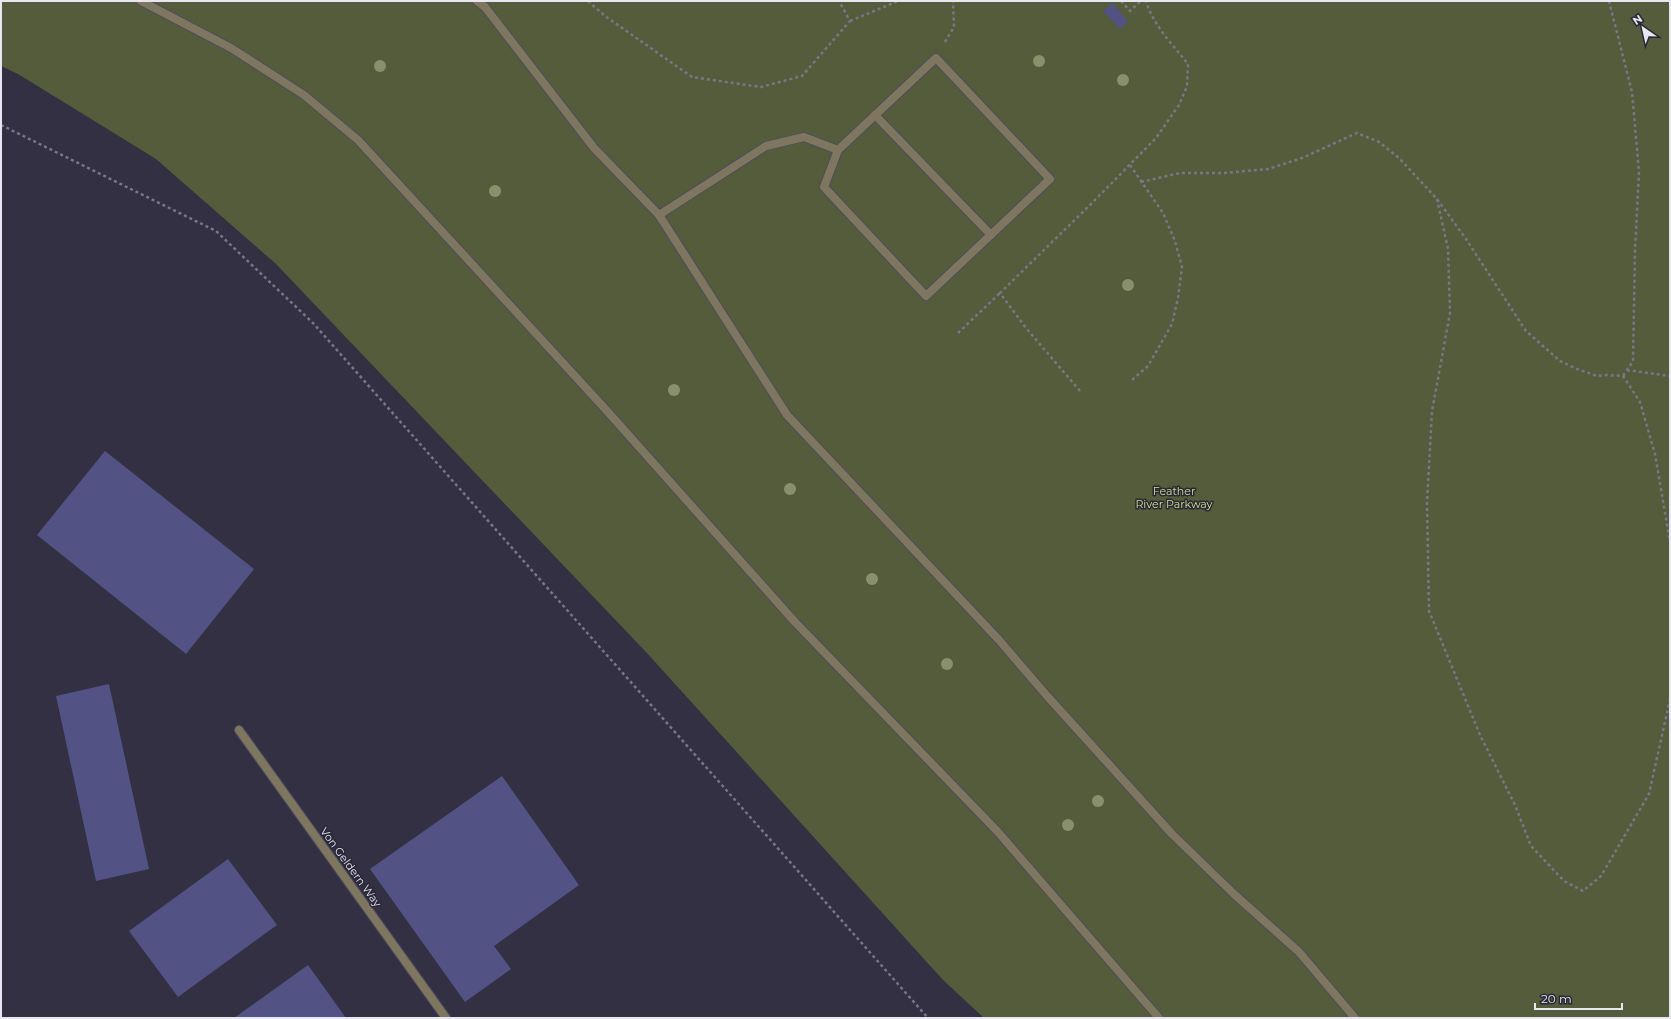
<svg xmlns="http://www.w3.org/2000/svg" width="1671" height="1019" viewBox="0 0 1671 1019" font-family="Montserrat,sans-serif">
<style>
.green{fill:#545c3b}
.building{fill:#535285}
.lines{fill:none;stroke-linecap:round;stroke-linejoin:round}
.lane-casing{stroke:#4f4d5e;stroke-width:10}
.street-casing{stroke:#4f4d5e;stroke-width:10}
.path{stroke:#787786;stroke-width:2.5;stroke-dasharray:3 3;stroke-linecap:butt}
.lane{stroke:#7f765f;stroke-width:8}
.street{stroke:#7f765f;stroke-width:8}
.tree{fill:#88916b}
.labels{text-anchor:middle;stroke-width:3;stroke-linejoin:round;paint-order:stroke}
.park-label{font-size:11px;fill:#cfe18c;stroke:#282637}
.street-label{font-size:11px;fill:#e7e6f1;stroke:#282637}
</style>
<rect width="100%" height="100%" fill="#323042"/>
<polygon class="green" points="1,1 1670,1 1670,1018 984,1018 943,980 646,652 276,264 156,159 18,74 1,66"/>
<g class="building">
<polygon points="1112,3 1128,21 1120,29 1103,11"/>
<polygon points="105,451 254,569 186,654 37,535"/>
<polygon points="109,684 149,869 96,881 56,696"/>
<polygon points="502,776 579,885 494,946 511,969 465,1002 370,869"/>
<polygon points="228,859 277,925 178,997 129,931"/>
<polygon points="308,965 346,1018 234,1018"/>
</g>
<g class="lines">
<g class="lane-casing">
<g id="lane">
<polyline points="477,1 485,7 594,148 659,215 787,415 999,640 1048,697 1172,834 1235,895 1299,952 1355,1018"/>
<polygon points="936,58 1050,179 926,296 824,187 838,150"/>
<polyline points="875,115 991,235"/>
<polyline points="659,215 766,146 804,137 838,150"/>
</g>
</g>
<g class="street-casing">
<g id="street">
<polyline points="141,1 231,48 304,95 358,140 608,412 794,621 998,832 1159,1018"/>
<polyline points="239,730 446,1018"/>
</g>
</g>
<g class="path">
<polyline points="588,1 605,16 692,77 761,87 802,76 850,21 839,1"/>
<polyline points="1121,1 1130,11 1141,1"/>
<polyline points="1609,1 1632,92 1639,172 1635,251 1633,361 1623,376"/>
<polyline points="850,21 898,1"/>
<polyline points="945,42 954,27 953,1"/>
<polyline points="1,125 216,231 313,323 928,1018"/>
<polyline points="1130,165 1163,213 1175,241 1182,267 1178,298 1172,324 1148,366 1132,380"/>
<polyline points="1141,182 1180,173 1224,173 1268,169 1302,158 1357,133 1379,142 1399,158 1437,199 1466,239 1526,331 1560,361 1577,369 1597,376 1607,375 1623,376 1640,402 1655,454 1670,542"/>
<polyline points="1437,199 1448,249 1450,313 1432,411 1427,502 1429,611 1480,735 1515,805 1531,846 1564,881 1583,891 1601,876 1649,794 1670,699"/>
<polyline points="958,333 1000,293"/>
<polyline points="1627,370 1670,376"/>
<path d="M1080 391 1026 328 1000 293 1091 204 1156 138 1179 105 1187 86 1188 64C1173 45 1153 25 1146 1"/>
</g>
<use href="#lane" class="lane"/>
<use href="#street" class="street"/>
</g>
<g class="tree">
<circle cx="1039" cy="61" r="6"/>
<circle cx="380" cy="66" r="6"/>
<circle cx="1123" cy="80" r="6"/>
<circle cx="495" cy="191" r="6"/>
<circle cx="1128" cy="285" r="6"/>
<circle cx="674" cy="390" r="6"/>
<circle cx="790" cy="489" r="6"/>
<circle cx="872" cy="579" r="6"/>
<circle cx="947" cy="664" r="6"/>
<circle cx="1098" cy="801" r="6"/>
<circle cx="1068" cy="825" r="6"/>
</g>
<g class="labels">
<g class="park-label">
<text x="1174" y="495">Feather<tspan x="1174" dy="13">River Parkway</tspan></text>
</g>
<g class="street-label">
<text transform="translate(351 867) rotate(54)" y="4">Von Geldern Way</text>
</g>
</g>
<rect width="1671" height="1019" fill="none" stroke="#e7e6f1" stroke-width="4"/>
<g transform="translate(1643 28) rotate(326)" stroke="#282637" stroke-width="3" paint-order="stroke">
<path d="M0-3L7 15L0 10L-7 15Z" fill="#e7e6f1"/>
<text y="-6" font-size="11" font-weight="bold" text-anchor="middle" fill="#e7e6f1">N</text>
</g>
<path d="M1535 1003v6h87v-6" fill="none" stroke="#e7e6f1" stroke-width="2"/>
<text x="1541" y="1003" font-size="12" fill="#e7e6f1" stroke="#282637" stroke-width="3" paint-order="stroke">20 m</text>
</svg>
